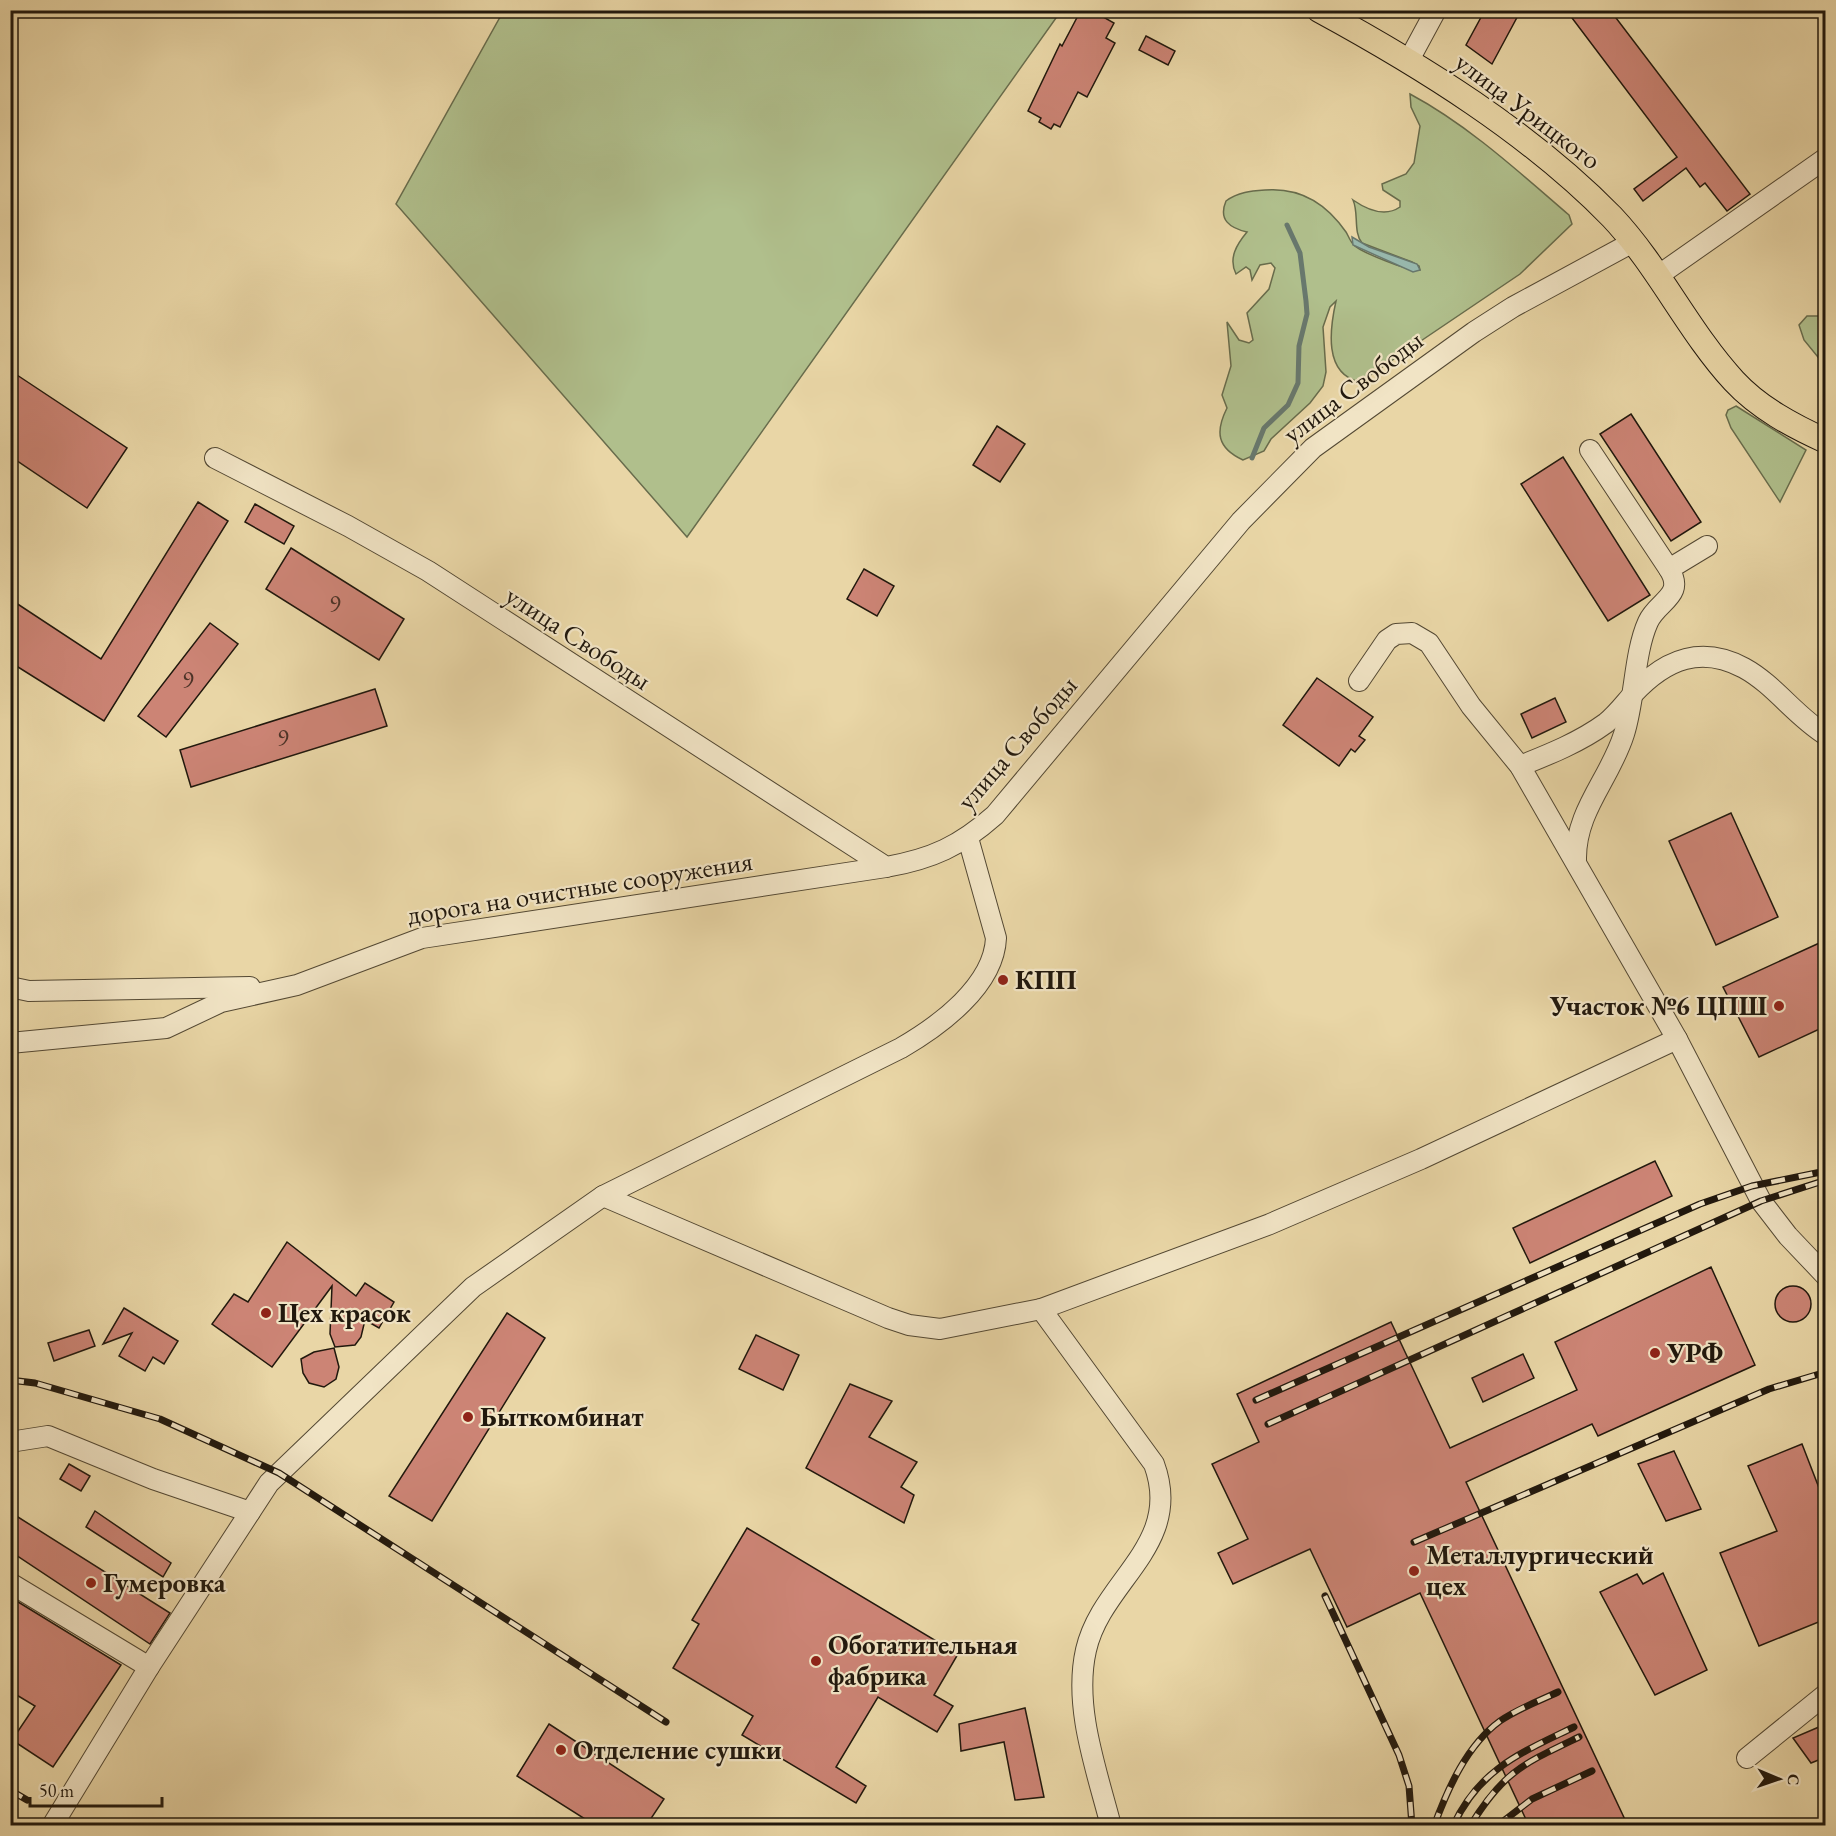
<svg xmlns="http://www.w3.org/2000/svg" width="1836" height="1836" viewBox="0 0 1836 1836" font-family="'EB Garamond',serif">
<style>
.green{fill:#b0bf8c;stroke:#686c4c;stroke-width:1.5}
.water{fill:#98b8ad;stroke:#68786d;stroke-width:1.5}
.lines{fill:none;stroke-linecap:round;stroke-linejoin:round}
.stream{stroke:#68786d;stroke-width:5}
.building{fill:#cc8475;stroke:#21180d;stroke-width:1.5}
.minor-casing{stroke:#534833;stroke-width:22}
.major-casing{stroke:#21180d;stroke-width:26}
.minor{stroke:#f1e4c5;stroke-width:20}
.major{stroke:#e9d6a6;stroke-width:24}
.rail-casing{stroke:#21180d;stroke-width:7}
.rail{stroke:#f1e4c5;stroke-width:4.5;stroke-dasharray:14;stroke-linecap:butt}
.poi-dot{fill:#8f2418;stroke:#f1e4c5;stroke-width:2}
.labels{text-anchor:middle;stroke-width:4.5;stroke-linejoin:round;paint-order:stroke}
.number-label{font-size:24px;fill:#4c3327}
.street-label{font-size:27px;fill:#21180d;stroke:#f1e4c5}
.poi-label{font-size:27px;font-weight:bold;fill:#21180d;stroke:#f1e4c5;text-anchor:start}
</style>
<rect width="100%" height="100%" fill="#e9d6a6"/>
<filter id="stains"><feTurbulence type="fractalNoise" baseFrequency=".00333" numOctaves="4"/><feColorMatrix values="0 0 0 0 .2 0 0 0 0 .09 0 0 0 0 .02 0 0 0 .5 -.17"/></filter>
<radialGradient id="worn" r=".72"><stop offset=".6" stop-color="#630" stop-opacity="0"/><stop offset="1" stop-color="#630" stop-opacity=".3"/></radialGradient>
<g class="green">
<polygon points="504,10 1061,11 687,537 396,204"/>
<path d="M1410 94C1468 125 1519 172 1569 215L1572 224 1520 274 1360 382C1323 374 1330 328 1336 301L1330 307 1323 327 1326 372 1323 386 1310 403 1271 439 1264 451 1243 460C1217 448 1215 432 1227 408L1222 395 1231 366 1227 322 1239 340 1249 343 1253 340 1247 313 1269 289 1275 268 1271 263 1260 265 1252 280 1250 270 1246 267 1236 274C1228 258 1237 244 1247 232 1230 228 1218 220 1226 201 1238 192 1251 191 1265 190 1300 187 1326 203 1346 232 1348 235 1350 241 1353 244 1359 252 1411 272 1420 270L1419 266 1412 262 1362 243C1353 232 1359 213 1353 200 1366 209 1384 218 1400 207V201L1383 190 1382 184 1406 174 1414 163 1420 126 1411 107Z"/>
<polygon points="1807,316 1825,316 1825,362 1822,362 1804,340 1799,325"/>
<polygon points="1736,406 1806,450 1780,502 1731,428 1726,415 1728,410"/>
</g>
<polygon class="water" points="1352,237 1369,247 1417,264 1420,270 1413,272 1353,245"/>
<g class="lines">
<polyline class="stream" points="1252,458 1264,428 1288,405 1298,383 1299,346 1307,314 1306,301 1300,253 1287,225"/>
</g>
<g class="building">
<polygon points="1081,10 1091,10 1114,23 1106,38 1115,43 1087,97 1078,92 1060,127 1054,124 1051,129 1039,122 1041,118 1028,111 1060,44 1062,46"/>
<polygon points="1485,10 1521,10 1492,64 1466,45"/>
<polygon points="1566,10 1610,10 1750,194 1727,211 1705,183 1700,187 1686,168 1643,201 1634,189 1677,157"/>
<polygon points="1146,36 1175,51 1168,65 1139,50"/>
<polygon points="17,375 127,448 87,508 10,456 10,385"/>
<polygon points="1631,414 1701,522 1671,541 1600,434"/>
<polygon points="997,426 1025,444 1000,482 973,465"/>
<polygon points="1563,457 1650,595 1608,621 1521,484"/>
<polygon points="198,502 228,521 104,721 10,662 10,599 101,659"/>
<polygon points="255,504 294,526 284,544 245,522"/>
<polygon points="291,548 404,619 379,660 266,589"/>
<polygon points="864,569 894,586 877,616 847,599"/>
<polygon points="210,623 238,644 166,737 138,716"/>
<polygon points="1317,678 1373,717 1359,736 1365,740 1355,752 1351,749 1339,766 1283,725"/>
<polygon points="375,689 387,726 191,787 180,750"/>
<polygon points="1555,698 1566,722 1532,738 1521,714"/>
<polygon points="1731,813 1778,917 1716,945 1669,841"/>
<polygon points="1826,940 1826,1026 1759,1057 1723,987"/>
<polygon points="1655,1161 1672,1196 1530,1263 1513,1228"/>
<polygon points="287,1242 356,1296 365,1283 394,1302 379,1328 365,1320 361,1337 355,1345 335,1347 330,1334 332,1286 272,1367 212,1324 234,1294 248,1302"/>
<polygon points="1711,1267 1755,1365 1598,1436 1592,1424 1466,1482 1628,1826 1529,1826 1420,1593 1347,1627 1310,1549 1233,1584 1218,1553 1248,1539 1212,1464 1259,1442 1237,1394 1391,1322 1450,1448 1577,1390 1555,1342"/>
<circle cx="1793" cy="1304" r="18"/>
<polygon points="124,1308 178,1341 164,1364 153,1357 145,1371 119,1356 132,1333 103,1344"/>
<polygon points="507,1313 545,1338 432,1521 389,1496"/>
<polygon points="89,1330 95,1346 54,1361 48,1343"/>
<polygon points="756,1335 799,1355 783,1390 739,1369"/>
<polygon points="334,1348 339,1367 336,1379 324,1387 309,1383 303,1373 301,1359 314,1352"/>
<polygon points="1523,1354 1534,1378 1483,1402 1472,1378"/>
<polygon points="850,1384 892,1401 869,1437 917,1462 901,1487 914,1495 904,1523 806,1468"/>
<polygon points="1802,1444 1826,1506 1826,1619 1759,1646 1720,1553 1777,1531 1748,1466"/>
<polygon points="1674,1451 1701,1509 1666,1521 1638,1464"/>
<polygon points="69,1464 90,1476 81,1491 60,1479"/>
<polygon points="95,1511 171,1563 163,1577 86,1527"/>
<polygon points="10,1512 170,1613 150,1644 10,1551"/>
<polygon points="747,1528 958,1654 934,1695 953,1706 937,1732 878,1697 836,1767 866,1786 856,1803 742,1735 753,1716 673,1668 699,1624 692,1620"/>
<polygon points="1663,1573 1707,1670 1655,1695 1600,1592 1637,1574 1643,1584"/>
<polygon points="10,1597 121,1665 53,1767 12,1740 35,1706 10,1691"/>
<polygon points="1025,1708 1044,1797 1015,1800 1004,1742 961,1751 959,1724"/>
<polygon points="549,1724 664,1799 646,1826 596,1826 517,1776"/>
<polygon points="1826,1724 1826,1757 1811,1763 1793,1738"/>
</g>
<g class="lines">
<g class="minor-casing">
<g id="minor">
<polyline points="1409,60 1436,10"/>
<polyline points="1659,275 1826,158"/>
<polyline points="1590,450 1669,569"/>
<path d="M215 458 348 526 428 571 886 867C932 859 960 846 995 815L1241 521 1313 448 1474 332 1513 307 1633 242"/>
<polyline points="1359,681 1387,640 1396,634 1412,633 1429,643 1471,706 1520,766 1677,1039 1761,1201 1788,1236 1826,1276"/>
<path d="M1520 766C1550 754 1580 742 1606 723 1617 714 1625 703 1634 693 1666 659 1701 645 1744 668 1775 685 1795 716 1826 735"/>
<path d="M1576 860C1575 811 1610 779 1624 734 1635 700 1634 653 1648 622 1657 601 1686 596 1669 569L1707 546"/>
<polyline points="10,987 29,991 250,987"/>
<polyline points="10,1043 166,1028 221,1002 297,985 422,938 886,867"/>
<polyline points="603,1196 888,1318 909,1325 940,1329 1041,1309 1270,1224 1421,1159 1677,1039"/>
<path d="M1041 1309 1154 1464C1184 1545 1102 1580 1086 1650 1073 1707 1097 1771 1111 1826"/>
<polyline points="10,1442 48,1436 153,1479 250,1512"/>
<polyline points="10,1583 149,1667"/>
<polyline points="1747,1758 1826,1694"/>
<path d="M52 1826 149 1667 269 1483 473 1287 603 1196 901 1048C939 1026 994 986 996 938L968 838"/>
</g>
</g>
<g class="major-casing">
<path id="major" d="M1319 10C1422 66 1530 133 1612 217 1659 267 1688 331 1734 381 1759 408 1793 426 1826 441"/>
</g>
<use href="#minor" class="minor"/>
<use href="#major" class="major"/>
<g class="rail-casing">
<g id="rail">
<polyline points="10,1380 35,1383 160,1419 279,1473 666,1722"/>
<polyline points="1256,1400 1700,1204 1752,1186 1826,1171"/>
<polyline points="1268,1424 1761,1201 1826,1180"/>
<polyline points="1414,1542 1769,1389 1826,1372"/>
<polyline points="1325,1596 1399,1755 1409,1786 1412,1826"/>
<polyline points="10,1790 27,1800"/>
<path d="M1434 1826C1448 1788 1467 1745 1500 1721 1517 1709 1539 1701 1558 1692"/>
<path d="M1453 1826C1480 1768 1521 1753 1574 1727"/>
<path d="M1470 1826C1504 1771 1523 1764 1579 1737"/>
<polyline points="1497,1826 1532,1799 1592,1771"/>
<polyline points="1823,1826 1826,1825"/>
</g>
</g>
<use href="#rail" class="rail"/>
</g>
<g class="poi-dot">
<circle cx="1003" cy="980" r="6"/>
<circle cx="1779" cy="1006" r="6"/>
<circle cx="266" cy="1313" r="6"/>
<circle cx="1655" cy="1353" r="6"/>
<circle cx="468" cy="1417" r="6"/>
<circle cx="1414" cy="1571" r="6"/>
<circle cx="91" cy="1583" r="6"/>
<circle cx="816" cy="1661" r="6"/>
<circle cx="561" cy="1750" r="6"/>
</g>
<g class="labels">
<g class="number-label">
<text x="335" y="612">9</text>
<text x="188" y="688">9</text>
<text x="283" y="746">9</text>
</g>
<g class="street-label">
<text transform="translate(1528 111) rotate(37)" y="9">улица Урицкого</text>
<text transform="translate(1353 387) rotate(-37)" y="9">улица Свободы</text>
<text transform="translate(578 638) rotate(33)" y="9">улица Свободы</text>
<text transform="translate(1017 743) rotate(-49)" y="9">улица Свободы</text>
<text transform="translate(580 888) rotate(-9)" y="9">дорога на очистные сооружения</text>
</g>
<g class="poi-label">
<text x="1015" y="989">КПП</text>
<text x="1767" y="1015" text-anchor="end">Участок №6 ЦПШ</text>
<text x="278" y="1322">Цех красок</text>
<text x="1667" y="1362">УРФ</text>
<text x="480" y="1426">Быткомбинат</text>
<text x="1426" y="1564">Металлургический<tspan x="1426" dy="31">цех</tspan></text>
<text x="103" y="1592">Гумеровка</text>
<text x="828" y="1654">Обогатительная<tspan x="828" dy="31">фабрика</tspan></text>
<text x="573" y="1759">Отделение сушки</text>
</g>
</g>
<rect width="1836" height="1836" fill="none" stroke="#e9d6a6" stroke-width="36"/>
<rect x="12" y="12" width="1812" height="1812" fill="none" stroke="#21180d" stroke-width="3"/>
<rect x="18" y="18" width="1800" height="1800" fill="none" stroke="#21180d" stroke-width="1.5"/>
<g transform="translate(1779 1779) rotate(92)" stroke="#f1e4c5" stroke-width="4.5" paint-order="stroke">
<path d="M0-4.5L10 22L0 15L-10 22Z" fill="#21180d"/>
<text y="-9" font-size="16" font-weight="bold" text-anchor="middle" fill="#21180d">С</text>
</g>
<path d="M30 1797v9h132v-9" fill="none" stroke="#21180d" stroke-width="3"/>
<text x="39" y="1797" font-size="18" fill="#21180d" stroke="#f1e4c5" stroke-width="4.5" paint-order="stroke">50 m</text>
<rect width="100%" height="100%" filter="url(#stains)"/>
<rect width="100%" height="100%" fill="url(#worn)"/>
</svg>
